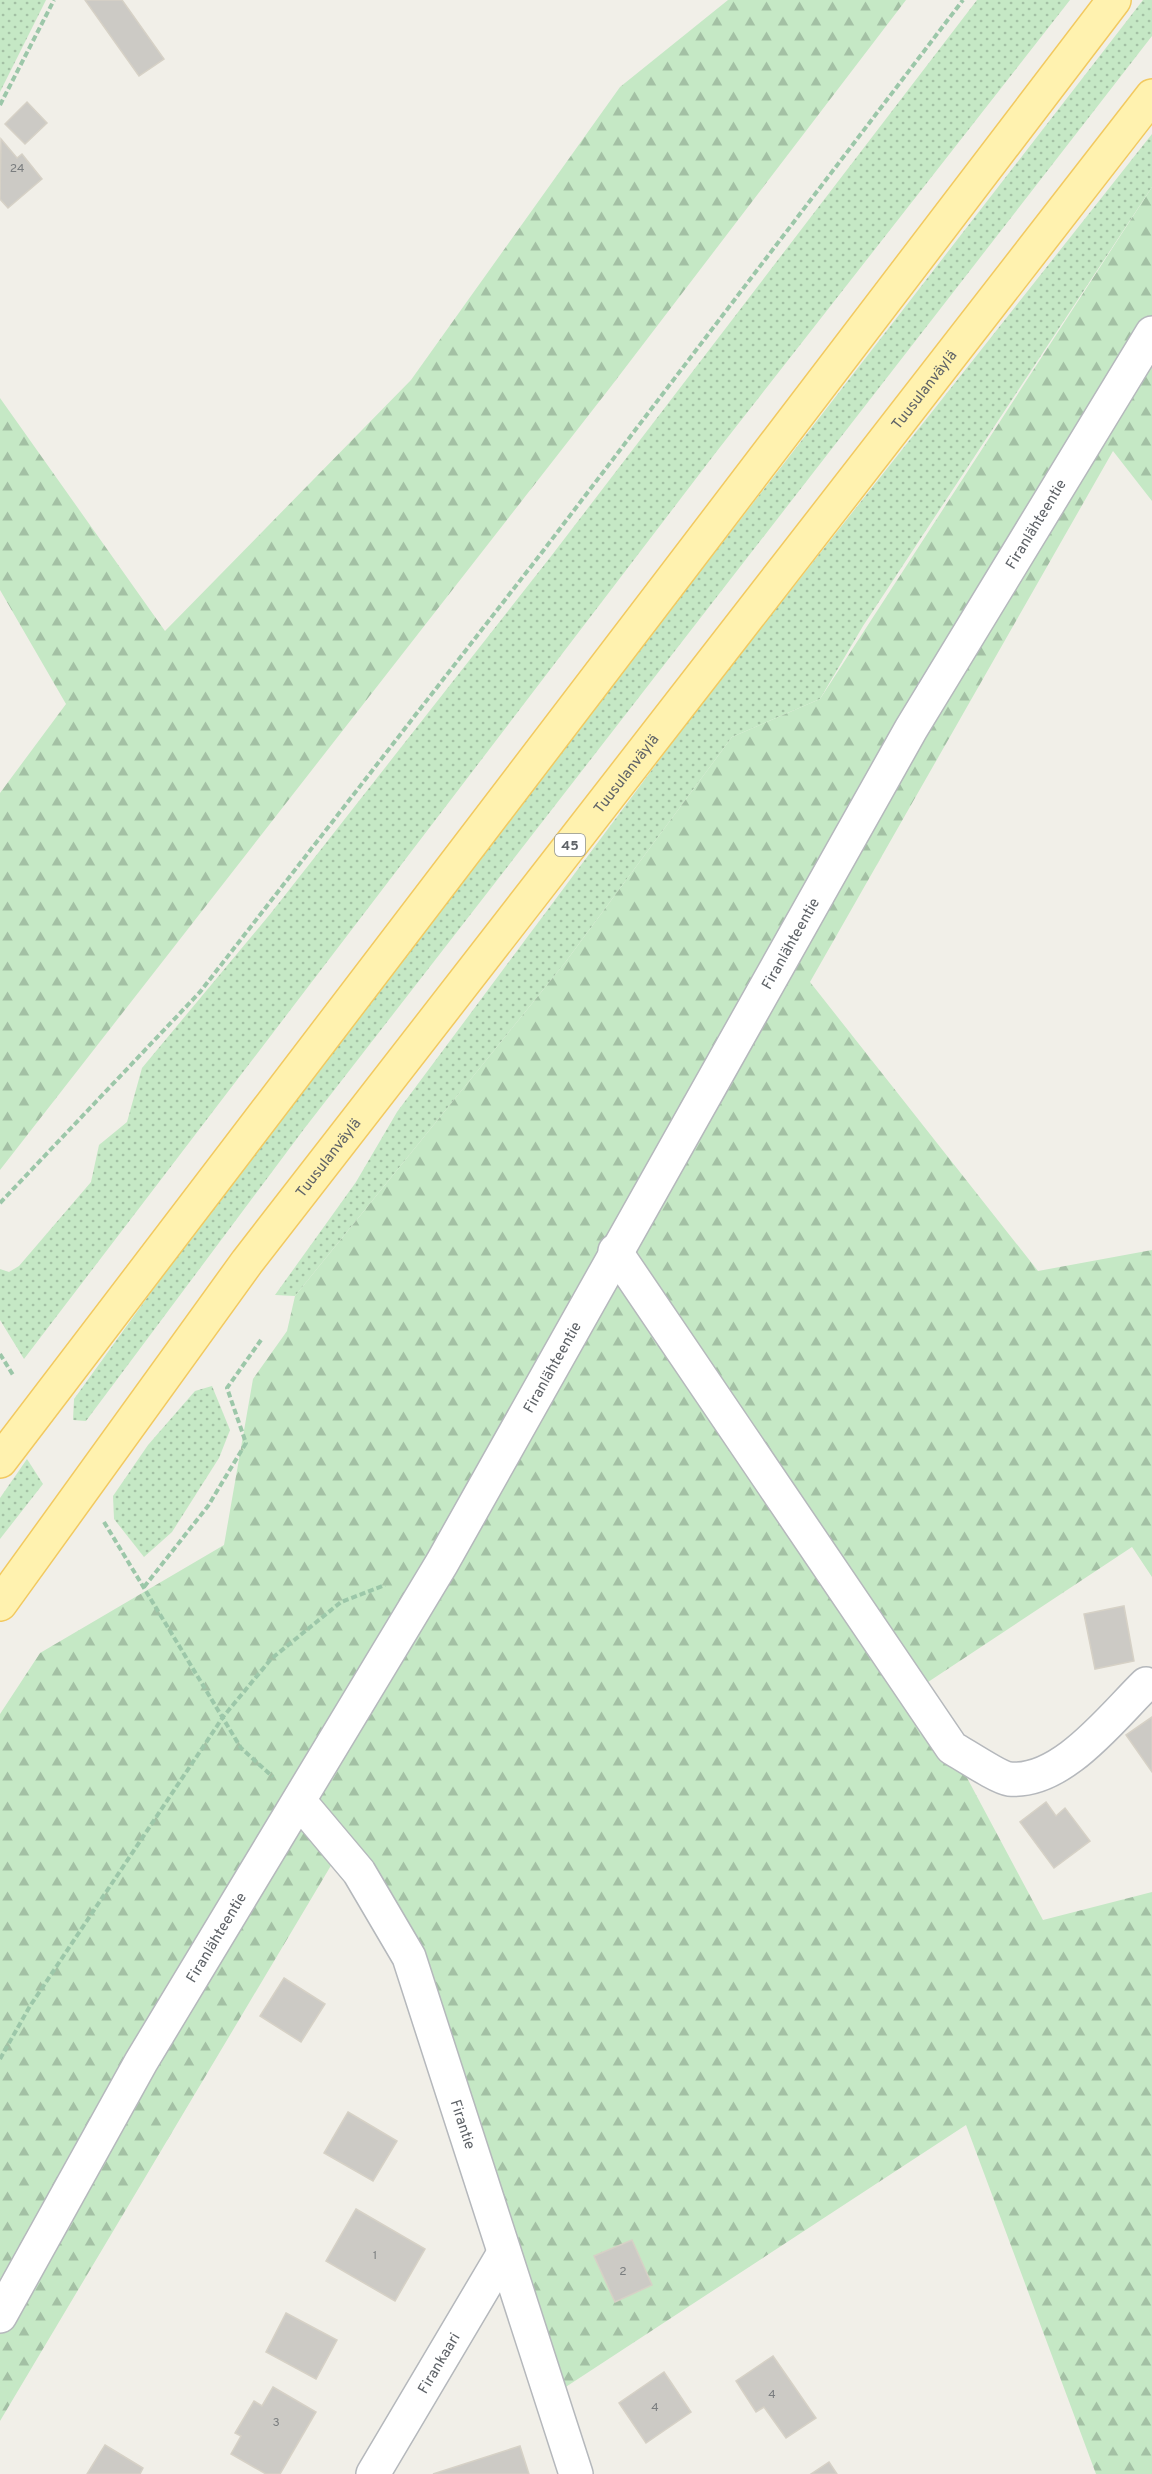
<svg xmlns="http://www.w3.org/2000/svg" width="1152" height="2474" viewBox="0 0 1152 2474" font-family="Overpass,sans-serif">
<style>
.grass{fill:url(#grass-dots)}
.forest{fill:url(#forest-firs)}
.building{fill:#cccac5;stroke:#d6d1c6;stroke-width:1.5}
.lines{fill:none;stroke-linecap:round;stroke-linejoin:round}
.minor-casing{stroke:#b5b8bc;stroke-width:36}
.major-casing{stroke:#f2c960;stroke-width:36}
.path{stroke:#9cc7a9;stroke-width:4;stroke-dasharray:6 3;stroke-linecap:butt}
.minor{stroke:#fff;stroke-width:33}
.major{stroke:#fff2af;stroke-width:33}
.labels{text-anchor:middle;stroke-width:5;stroke-linejoin:round;paint-order:stroke}
.number-label{font-size:12px;fill:#7a7d7f}
.shield{fill:#fff;stroke:#8f9295;stroke-width:1.5}
.shield-label{font-size:14px;font-weight:bold;fill:#5f6368}
.street-label{font-size:15px;fill:#5f6368;stroke:#fff}
</style>
<defs>
<pattern id="grass-dots" width="8" height="8" patternUnits="userSpaceOnUse" patternTransform="scale(1.5)"><rect width="8" height="8" fill="#c5e8c5"/><path d="M2 2h.1M6 6h.1" fill="none" stroke="#a3c0a4" stroke-width="1.8" stroke-linecap="round"/></pattern>
<pattern id="forest-firs" width="22" height="20" patternUnits="userSpaceOnUse" patternTransform="scale(1.5)"><rect width="22" height="20" fill="#c5e8c5"/><path d="M5 1l3.5 6h-7zM16 11l3.5 6h-7z" fill="#a3c0a4"/></pattern>
</defs>
<rect width="100%" height="100%" fill="#f1efe8"/>
<g class="grass">
<polygon points="0,0 46,0 0,92"/>
<polygon points="977,0 1070,0 717,451 24,1359 0,1320 0,1269 9,1272 19,1266 91,1182 99,1145 127,1122 142,1068 271,913 552,555"/>
<polygon points="1143,0 1152,0 1152,36 304,1129 86,1421 73,1420 74,1399 282,1111"/>
<polygon points="1152,134 1152,187 863,626 820,699 732,737 564,964 295,1296 275,1295 356,1182 397,1112 707,696"/>
<polygon points="212,1386 230,1430 219,1458 172,1532 144,1557 114,1519 113,1496 148,1445 195,1391"/>
<polygon points="27,1459 43,1484 0,1539 0,1498"/>
</g>
<g class="forest">
<polygon points="728,0 906,0 609,389 0,1170 0,793 66,704 0,590 0,398 165,631 411,380 620,87"/>
<polygon points="1152,187 1152,501 1113,451 810,982 1038,1271 1152,1250 1152,1577 1132,1547 919,1688 1043,1920 1152,1892 1152,2474 1096,2474 966,2125 555,2394 416,1958 345,1842 0,2421 0,1714 40,1653 224,1545 253,1379 287,1331 295,1296 564,964 732,737 820,699"/>
</g>
<g class="building">
<polygon points="85,0 122,0 164,59 139,76"/>
<polygon points="27,102 47,123 25,144 5,124"/>
<polygon points="1,139 17,158 22,154 42,179 8,208 0,199"/>
<polygon points="1124,1606 1134,1661 1095,1669 1084,1614"/>
<polygon points="1152,1717 1152,1772 1126,1735"/>
<polygon points="1046,1802 1056,1816 1065,1808 1090,1841 1054,1868 1020,1822"/>
<polygon points="284,1978 325,2004 301,2042 260,2016"/>
<polygon points="348,2112 397,2141 373,2181 324,2153"/>
<polygon points="356,2209 425,2249 395,2301 326,2261"/>
<polygon points="632,2240 652,2285 615,2302 594,2256"/>
<polygon points="286,2313 337,2340 316,2379 266,2352"/>
<polygon points="773,2356 816,2418 786,2438 764,2407 756,2412 736,2381"/>
<polygon points="664,2372 691,2412 646,2443 619,2403"/>
<polygon points="273,2387 316,2412 280,2474 266,2474 231,2454 241,2436 235,2433 254,2401 262,2406"/>
<polygon points="105,2445 143,2468 140,2474 87,2474"/>
<polygon points="520,2446 529,2474 433,2474"/>
<polygon points="829,2462 837,2474 811,2474"/>
</g>
<g class="lines">
<g class="minor-casing">
<g id="minor">
<path d="M615 1251 952 1748C963 1754 999 1778 1009 1779 1062 1784 1112 1717 1146 1684"/>
<path id="s1" d="M300 1802 359 1872 409 1957 576 2474"/>
<path id="s2" d="M0 2316 141 2062 442 1563 911 729 1152 333"/>
<path id="s3" d="M373 2474 504 2253"/>
</g>
</g>
<g class="major-casing">
<g id="major">
<polyline points="0,1461 1114,0"/>
<path id="s4" d="M0 1604 247 1262 1152 96"/>
</g>
</g>
<g class="path">
<polyline points="0,105 54,0"/>
<polyline points="0,1203 200,992 543,551 963,0"/>
<polyline points="0,1354 13,1375"/>
<polyline points="104,1522 241,1748 273,1777"/>
<polyline points="144,1587 208,1506 246,1443 227,1388 261,1340"/>
<polyline points="0,2059 30,2006 223,1717 271,1659 341,1602 385,1585"/>
</g>
<use href="#minor" class="minor"/>
<use href="#major" class="major"/>
</g>
<g class="labels">
<g class="number-label">
<text x="17" y="172">24</text>
<text x="375" y="2259">1</text>
<text x="623" y="2275">2</text>
<text x="772" y="2398">4</text>
<text x="655" y="2411">4</text>
<text x="276" y="2426">3</text>
</g>
<rect class="shield" x="555" y="834" width="30" height="22" rx="4.5"/>
<g class="shield-label">
<text x="570" y="850">45</text>
</g>
<g class="street-label">
<text dy="5" stroke="none"><textPath href="#s4" startOffset="1526">Tuusulanväylä</textPath></text>
<text dy="5" stroke="none"><textPath href="#s2" startOffset="2070">Firanlähteentie</textPath></text>
<text dy="5" stroke="none"><textPath href="#s4" startOffset="1040">Tuusulanväylä</textPath></text>
<text dy="5" stroke="none"><textPath href="#s2" startOffset="1584">Firanlähteentie</textPath></text>
<text dy="5" stroke="none"><textPath href="#s4" startOffset="554">Tuusulanväylä</textPath></text>
<text dy="5" stroke="none"><textPath href="#s2" startOffset="1098">Firanlähteentie</textPath></text>
<text dy="5" stroke="none"><textPath href="#s2" startOffset="436">Firanlähteentie</textPath></text>
<text dy="5" stroke="none"><textPath href="#s1" startOffset="366">Firantie</textPath></text>
<text dy="5" stroke="none"><textPath href="#s3" startOffset="129">Firankaari</textPath></text>
</g>
</g>
</svg>
